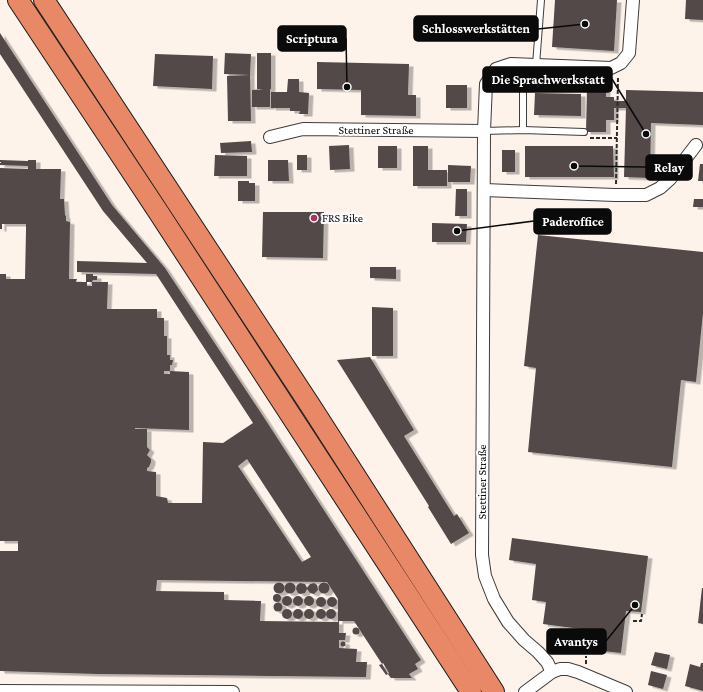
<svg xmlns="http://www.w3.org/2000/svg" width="703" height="692" viewBox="0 0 703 692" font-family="'Crimson Pro',serif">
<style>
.building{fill:#524848;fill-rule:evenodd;filter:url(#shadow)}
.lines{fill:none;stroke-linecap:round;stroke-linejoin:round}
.service-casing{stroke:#3d3d3d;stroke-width:8}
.minor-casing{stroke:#3d3d3d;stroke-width:14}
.trunk-casing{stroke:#1b1b1b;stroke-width:22}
.path{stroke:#2c2c2c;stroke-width:2;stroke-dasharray:4 2;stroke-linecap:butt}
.service{stroke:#fff;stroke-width:6}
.minor{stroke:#fff;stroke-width:12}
.trunk{stroke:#e88866;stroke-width:20}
.poi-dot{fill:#ab3261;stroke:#fff;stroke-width:1.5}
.labels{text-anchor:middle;stroke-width:4;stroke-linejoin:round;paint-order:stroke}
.street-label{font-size:12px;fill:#0a0a0a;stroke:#fff}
.poi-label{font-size:12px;fill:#0a0a0a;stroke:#fff;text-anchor:start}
.leader{fill:none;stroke:#0a0a0a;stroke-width:1.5}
.callout-dot{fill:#0a0a0a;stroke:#fff;stroke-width:1.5}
.callout{fill:#0a0a0a;stroke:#0a0a0a;stroke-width:1.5}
.callout-label{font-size:13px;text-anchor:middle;font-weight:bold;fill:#fff}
</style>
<defs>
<filter id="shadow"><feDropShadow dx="4.5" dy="2.5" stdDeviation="0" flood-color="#0004"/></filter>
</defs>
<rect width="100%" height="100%" fill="#fdf3ea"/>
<g class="building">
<polygon points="555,0 617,0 614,51 552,47"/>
<polygon points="686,0 703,0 703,20 685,19"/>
<path d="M0 33 112 205 165 268 263 416 421 660 415 664 418 669 409 674 412 678H391L388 674 389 673 383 663 382 664 354 621H339V633H346L345 640H339V648L357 649 356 662H367L366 677 98 674 0 671V551H18V541H0V274H6V279H25L26 231V224H2V229H0V168L28 169V166L0 165V163H1V162H0V160L28 161V160H36V169H61L60 199H64L65 215 66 216V221L70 222 69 279H77L76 282H86V274H93V276H97V280H93L92 282H87V286H92V282H108L107 309H157V318H164V336H167V355H170V360H173L172 365H170V371H164V374H170V371L189 372V430L135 428V429H147V447L150 450 147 455 151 459V462L149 467 147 468V471L156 472V496L167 498 168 503H202L203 442 223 443 253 423 156 274 77 272V261L147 263 103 211 0 54ZM247 459 311 557 302 562 238 466ZM157 580 327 582 338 599V622L260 621 261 601 224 600V592L156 591Z"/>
<polygon points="225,53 251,54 250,75 224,74"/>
<polygon points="257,53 271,53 271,89 270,89 270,107 252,107 252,90 264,89 257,89"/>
<polygon points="155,54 213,56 212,89 153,86"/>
<polygon points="317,62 409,64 408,95 416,95 416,116 361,115 361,90 317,89"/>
<polygon points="250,75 251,121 228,121 227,76"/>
<polygon points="288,79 299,79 299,92 309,93 308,114 299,114 300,111 290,111 290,108 271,108 271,92 287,92"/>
<rect x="446" y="85" width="21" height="23"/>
<polygon points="587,88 606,88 606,97 614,97 614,101 626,101 626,90 703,92 703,125 651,123 650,178 624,177 626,108 614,108 614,120 606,120 606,132 586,132"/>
<polygon points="535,93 581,94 581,116 534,115"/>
<polygon points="251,141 252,152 221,153 220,143"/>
<polygon points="349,145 350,169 330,170 329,146"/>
<rect x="378" y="146" width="19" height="22"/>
<polygon points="413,146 428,146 428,170 447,170 447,186 413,186"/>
<polygon points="525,146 613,146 614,177 525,177"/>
<rect x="502" y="150" width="13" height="22"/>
<polygon points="215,155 247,156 247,176 214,176"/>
<rect x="297" y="155" width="10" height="15"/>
<polygon points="268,160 288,160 289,181 268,181"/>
<polygon points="700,164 703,164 703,181 698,181"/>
<polygon points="448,165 471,166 470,182 448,182"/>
<polygon points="238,181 249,181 249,183 255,183 255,201 238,201"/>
<polygon points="456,189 467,189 467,216 455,216"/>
<polygon points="694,199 703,199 703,207 693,207"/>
<polygon points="263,212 324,212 323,258 262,257"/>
<polygon points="432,223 467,224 466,242 432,242"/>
<polygon points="538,235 703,252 703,313 696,382 681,380 672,467 528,452 536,368 524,366"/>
<polygon points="370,267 396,267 396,279 370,278"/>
<polygon points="372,307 393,308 393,356 372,356"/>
<polygon points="370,357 414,430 404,436 454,516 457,514 469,533 451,544 428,507 429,506 337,360"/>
<polygon points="512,538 648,556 641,612 626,611 621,653 594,650 596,631 543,624 546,602 532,600 536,564 509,560"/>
<circle cx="279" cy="588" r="5.5"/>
<circle cx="324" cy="588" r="5.5"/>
<circle cx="290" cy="588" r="5.5"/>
<polygon points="300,583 305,584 307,588 310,584 314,583 317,585 318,590 314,594 310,593 307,589 305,593 300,594 298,593 296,589 297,585"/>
<polygon points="702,588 703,588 703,624 698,623"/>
<circle cx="277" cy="598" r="4"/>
<circle cx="309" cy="601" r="5"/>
<circle cx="287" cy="601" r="5"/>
<circle cx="298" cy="601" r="5"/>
<circle cx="332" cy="602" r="5"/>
<circle cx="321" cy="602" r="5"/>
<circle cx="278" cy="607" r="4.5"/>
<circle cx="309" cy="614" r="5"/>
<circle cx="298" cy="614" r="5"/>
<circle cx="287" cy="614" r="5"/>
<circle cx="321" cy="614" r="5"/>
<circle cx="331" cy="614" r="5"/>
<circle cx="356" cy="631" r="3.5"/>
<circle cx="343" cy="644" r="2.5"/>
<polygon points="655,652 670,655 667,669 651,665"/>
<polygon points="701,663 703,663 703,691 685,686 690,664 700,667"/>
<polygon points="382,664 388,674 386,675 379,665"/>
<polygon points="651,671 667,675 663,689 648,685"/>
</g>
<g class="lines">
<g class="service-casing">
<g id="service">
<polyline points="536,65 541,0"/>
<polyline points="523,91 523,130"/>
<polyline points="484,131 523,130 584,132"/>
</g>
</g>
<g class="minor-casing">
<g id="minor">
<polyline points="270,137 303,129 484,131"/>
<polyline points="484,190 615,195 646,195 660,188 670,179 696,145"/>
<polyline points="552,672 547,662 538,652 524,640 508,622 494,599 485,576 482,555 484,131 486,84 496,69 511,64 611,68 621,63 629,53 633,0"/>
<polyline points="0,691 233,692"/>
<polyline points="525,692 552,672 560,669 568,669 578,672 626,692"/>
</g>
</g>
<g class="trunk-casing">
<g id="trunk">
<polyline points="18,0 159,213 471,692"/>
<polyline points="44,0 310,405 494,692"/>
</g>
</g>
<g class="path">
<polyline points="590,138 617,138"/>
<polyline points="616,184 618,78"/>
<polyline points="633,621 641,621 642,614"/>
<polyline points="586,664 586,656"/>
</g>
<use href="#service" class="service"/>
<use href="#minor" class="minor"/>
<use href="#trunk" class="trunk"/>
</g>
<circle class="poi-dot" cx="314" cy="218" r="4"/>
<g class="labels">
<g class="street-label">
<text x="376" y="134">Stettiner Straße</text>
<text transform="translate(482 482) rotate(-90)" y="4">Stettiner Straße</text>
</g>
<g class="poi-label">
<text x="322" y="222">FRS Bike</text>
</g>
</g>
<path class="leader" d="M585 24L538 29M347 87L346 38M646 134L612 79M574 166L646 167M457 231L534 221M635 605L606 641"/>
<g class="callout-dot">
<circle cx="585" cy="24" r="4"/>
<circle cx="347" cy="87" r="4"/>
<circle cx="646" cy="134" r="4"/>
<circle cx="574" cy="166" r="4"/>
<circle cx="457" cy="231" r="4"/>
<circle cx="635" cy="605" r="4"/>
</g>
<g class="callout">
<rect x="414" y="16" width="124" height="25" rx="4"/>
<rect x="278" y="26" width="68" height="25" rx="4"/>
<rect x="483" y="67" width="129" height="25" rx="4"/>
<rect x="646" y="155" width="46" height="25" rx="4"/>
<rect x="534" y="209" width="77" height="25" rx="4"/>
<rect x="547" y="629" width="59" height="25" rx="4"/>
</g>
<g class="callout-label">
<text x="476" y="33">Schlosswerkstätten</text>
<text x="312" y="43">Scriptura</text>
<text x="548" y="84">Die Sprachwerkstatt</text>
<text x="669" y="172">Relay</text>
<text x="573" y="226">Paderoffice</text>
<text x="576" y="646">Avantys</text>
</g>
</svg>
